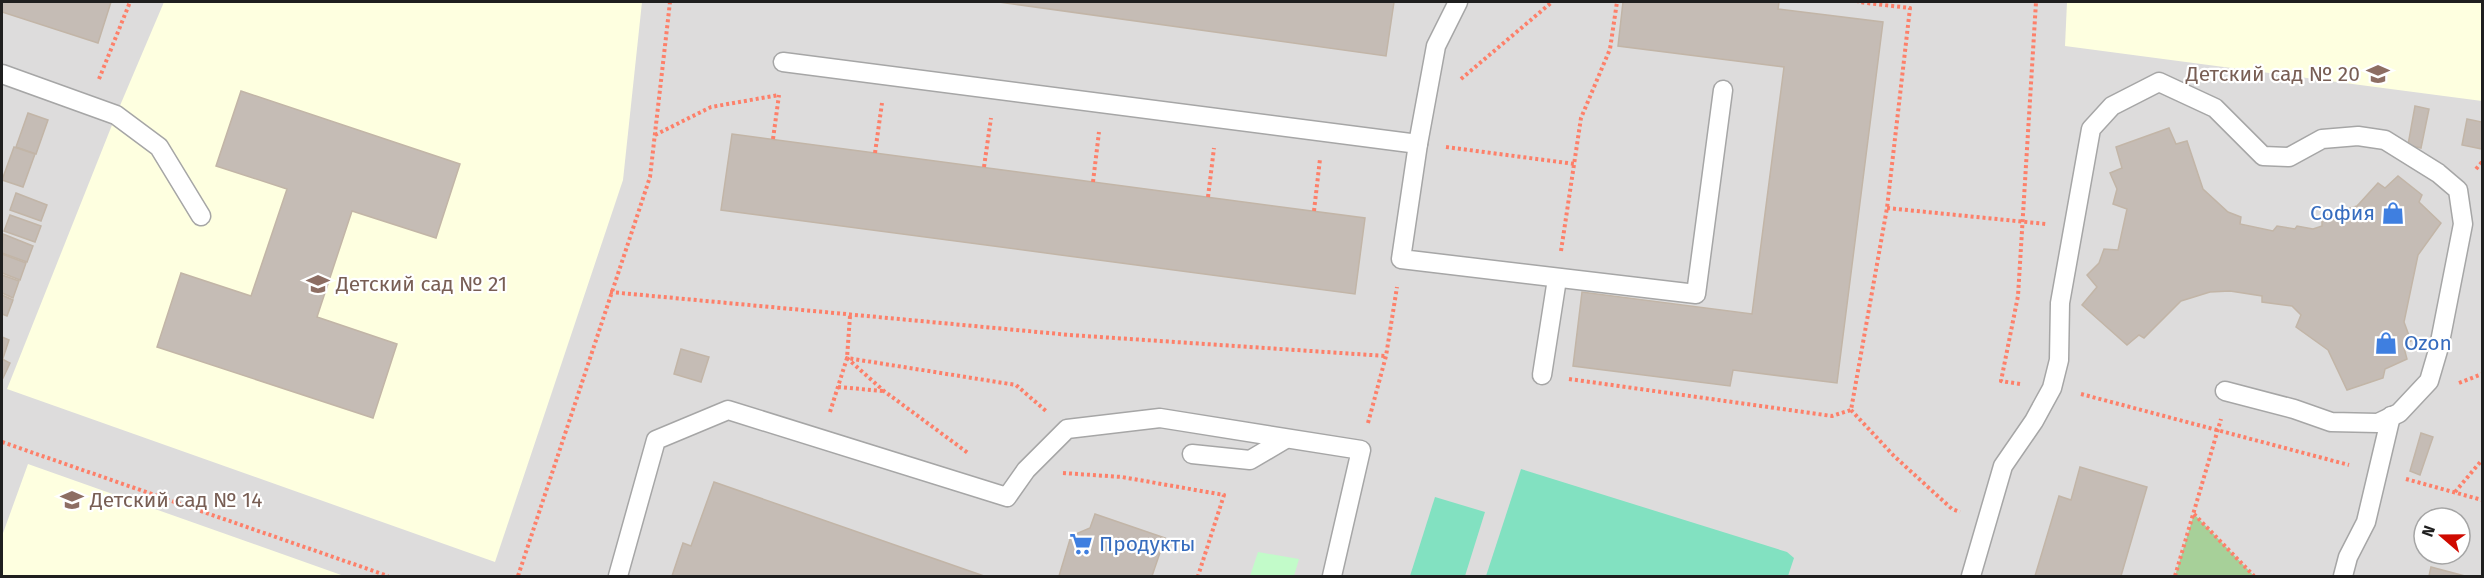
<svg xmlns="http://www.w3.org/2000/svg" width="2484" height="578" viewBox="0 0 2484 578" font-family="'Fira Sans',sans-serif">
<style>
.residential{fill:#dddcdc;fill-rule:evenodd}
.education{fill:#feffe0}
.forest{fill:#a7d099}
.park{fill:#c2fbc9}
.pitch{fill:#82e1c1}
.building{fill:#c5bcb5;stroke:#c2b5a7;stroke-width:1.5}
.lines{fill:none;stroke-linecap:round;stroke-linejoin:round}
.lane-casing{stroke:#a6a6a6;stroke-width:21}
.path{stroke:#fd806a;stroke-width:4;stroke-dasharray:3 3;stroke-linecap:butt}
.lane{stroke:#fff;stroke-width:18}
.labels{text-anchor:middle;stroke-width:4.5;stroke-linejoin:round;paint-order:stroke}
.education-label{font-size:21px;fill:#785e54;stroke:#fff;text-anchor:start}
.shop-label{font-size:21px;fill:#366cbe;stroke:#fff;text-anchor:start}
</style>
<rect width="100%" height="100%" fill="#f0ede6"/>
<path class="residential" d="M2 2H2482V576H2ZM2424 518H2460V554H2424Z"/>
<g class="education">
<polygon points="164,2 642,2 623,180 495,562 7,389 116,115"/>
<polygon points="2067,2 2482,2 2482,101 2065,46"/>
<polygon points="28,464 344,576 2,576 2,536"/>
</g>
<polygon class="forest" points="2194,514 2254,576 2175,576"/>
<polygon class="park" points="1258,552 1299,559 1294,576 1250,576"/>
<g class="pitch">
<polygon points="1521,469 1787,552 1794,558 1788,576 1486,576"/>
<polygon points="1435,497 1485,512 1465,576 1410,576"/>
</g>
<g class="building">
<polygon points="2,2 111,2 98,43 2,12"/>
<polygon points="999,2 1394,2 1386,56"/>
<polygon points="1623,2 1779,2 1778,9 1883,22 1837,383 1733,370 1730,386 1573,366 1582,292 1752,314 1784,67 1618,46"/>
<polygon points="241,91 460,164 436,238 352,211 317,317 397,344 373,418 157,347 181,273 251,296 287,189 216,166"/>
<polygon points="2415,106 2429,109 2421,148 2408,145"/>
<polygon points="28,113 48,120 36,154 16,147"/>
<polygon points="2467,119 2482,122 2482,149 2462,145"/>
<polygon points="2169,128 2176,144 2187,141 2203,189 2228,212 2241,217 2240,224 2273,231 2277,226 2295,229 2297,226 2313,229 2322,226 2322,217 2357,206 2378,183 2385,188 2398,176 2422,195 2419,202 2441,223 2418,255 2404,322 2411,341 2403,344 2407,359 2385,369 2383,378 2347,390 2328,350 2296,327 2301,315 2292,306 2262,302 2262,296 2230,291 2210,292 2181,301 2144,338 2139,335 2127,345 2082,305 2097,287 2087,275 2099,263 2104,249 2118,250 2127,209 2113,204 2117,189 2110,173 2122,168 2116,147"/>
<polygon points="732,134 1365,218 1355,294 721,210"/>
<polygon points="14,147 35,154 23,187 2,180"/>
<polygon points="16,193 47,205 41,221 10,210"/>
<polygon points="10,215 41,226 35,242 4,231"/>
<polygon points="3,234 33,246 27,262 2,253"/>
<polygon points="2,254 26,263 20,280 2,273"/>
<polygon points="2,275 19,281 13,298 2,293"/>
<polygon points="2,295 13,300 7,316 2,314"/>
<polygon points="2,337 9,340 3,358 2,357"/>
<polygon points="681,349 709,357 701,382 674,374"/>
<polygon points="2,359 10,363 3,378 2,377"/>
<polygon points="2421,433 2433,437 2420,475 2410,471"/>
<polygon points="2080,467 2147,487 2121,576 2035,576 2059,496 2071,500"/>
<polygon points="714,482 984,576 672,576 683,543 691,546"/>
<polygon points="1095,514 1165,538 1152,576 1059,576 1071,536 1090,528"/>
<polygon points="2431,567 2465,576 2429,576"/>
</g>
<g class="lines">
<g class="lane-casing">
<g id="lane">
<polyline points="783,62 1418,144 1436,46 1458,2"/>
<polyline points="2,74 116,115 159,147 201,216"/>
<polyline points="1418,144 1401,259 1696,294 1723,90"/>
<polyline points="1542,375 1557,279"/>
<polyline points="1192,454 1250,460 1284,440"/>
<polyline points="618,576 656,440 728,410 1007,497 1026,470 1067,429 1160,418 1361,450 1332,576"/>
<polyline points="1971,576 2003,466 2034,421 2052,388 2059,360 2060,303 2091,129 2112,106 2159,82 2215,108 2263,156 2289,157 2322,139 2358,136 2385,140 2438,173 2458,190 2463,224 2439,347 2429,381 2399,413 2378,423 2331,422 2294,409 2225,391"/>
<polyline points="2343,576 2348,557 2366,522 2391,416"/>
</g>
</g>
<g class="path">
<polyline points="99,79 130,2"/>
<polyline points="1461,79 1552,2"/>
<polyline points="655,135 711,107 779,95"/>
<polyline points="773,139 779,95"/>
<polyline points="1446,147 1575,164"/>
<polyline points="875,153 882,103"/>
<polyline points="984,167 991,118"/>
<polyline points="2476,169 2482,162"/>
<polyline points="1093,182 1099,132"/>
<polyline points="1208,197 1214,148"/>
<polyline points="1887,208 2046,224"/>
<polyline points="1314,211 1320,159"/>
<polyline points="1561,251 1581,118 1610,49 1617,2"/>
<polyline points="610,292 1070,335 1386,356"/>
<polyline points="850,316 847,358 884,391 968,453"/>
<polyline points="1569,379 1832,416 1851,410 1887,208 1910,8 1858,2"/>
<polyline points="2459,383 2482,374"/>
<polyline points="2020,384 2001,381 2018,296 2036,2"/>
<polyline points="838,387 883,391"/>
<polyline points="2081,394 2349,465"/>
<polyline points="1851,410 1894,456 1952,509 1960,512"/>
<polyline points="830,412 847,358 1016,385 1046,411"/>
<polyline points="1368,423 1386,356 1397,287"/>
<polyline points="2,442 388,576"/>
<polyline points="1063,473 1122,477 1224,495 1198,576"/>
<polyline points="2406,479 2482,500"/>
<polyline points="2455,492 2482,460"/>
<polyline points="2194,514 2254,576"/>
<polyline points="518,576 650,177 670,2"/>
<polyline points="2175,576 2221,419"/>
</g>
<use href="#lane" class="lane"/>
</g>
<defs>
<g id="school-bare" transform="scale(1.8)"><path d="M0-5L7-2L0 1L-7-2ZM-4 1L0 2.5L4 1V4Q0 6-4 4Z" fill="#8d6e63" stroke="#fff" stroke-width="2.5" paint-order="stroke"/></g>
<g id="shop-bare" transform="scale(1.8)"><path d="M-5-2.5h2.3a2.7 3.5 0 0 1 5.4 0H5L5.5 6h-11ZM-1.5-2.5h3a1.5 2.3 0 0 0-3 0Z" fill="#3f7fe0" stroke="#fff" stroke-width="2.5" paint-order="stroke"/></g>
<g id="supermarket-bare" transform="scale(1.8)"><path d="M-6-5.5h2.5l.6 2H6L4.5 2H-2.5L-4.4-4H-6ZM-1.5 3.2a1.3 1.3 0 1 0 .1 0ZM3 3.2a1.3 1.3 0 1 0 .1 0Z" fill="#3f7fe0" stroke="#fff" stroke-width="2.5" paint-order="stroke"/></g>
</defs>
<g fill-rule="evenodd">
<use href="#school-bare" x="2378" y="74"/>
<use href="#shop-bare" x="2393" y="213"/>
<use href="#school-bare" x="318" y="284"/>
<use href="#shop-bare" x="2386" y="343"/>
<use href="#school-bare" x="72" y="500"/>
<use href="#supermarket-bare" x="1081" y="544"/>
</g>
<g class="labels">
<g class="education-label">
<text x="2360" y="81" text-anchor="end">Детский сад № 20</text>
<text x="336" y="291">Детский сад № 21</text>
<text x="90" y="507">Детский сад № 14</text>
</g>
<g class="shop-label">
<text x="2375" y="220" text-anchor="end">София</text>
<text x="2404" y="350">Ozon</text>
<text x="1099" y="551">Продукты</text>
</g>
</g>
<rect width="2484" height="578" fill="none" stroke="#1f1f1f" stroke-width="6"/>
<g transform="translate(2442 536) rotate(290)"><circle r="28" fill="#ffffff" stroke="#a5a5a5" stroke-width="1.5"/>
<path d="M0-4.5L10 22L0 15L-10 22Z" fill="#cf0a00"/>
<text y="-9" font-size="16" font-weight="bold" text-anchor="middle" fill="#1f1f1f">N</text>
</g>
</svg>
